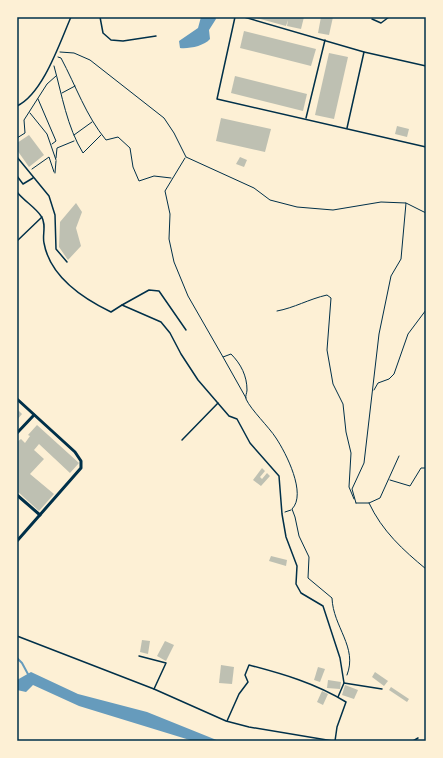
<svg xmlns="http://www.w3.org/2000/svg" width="443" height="758" viewBox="0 0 443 758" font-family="'Nunito Sans',sans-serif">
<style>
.water{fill:#669bbc}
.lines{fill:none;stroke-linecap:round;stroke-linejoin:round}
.stream{stroke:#669bbc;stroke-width:2}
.building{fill:#bec0b2}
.path{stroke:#003049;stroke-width:1}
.service{stroke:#003049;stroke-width:1.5}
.minor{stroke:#003049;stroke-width:3}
.neatline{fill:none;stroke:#003049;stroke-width:1.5}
</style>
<rect width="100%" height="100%" fill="#fdf0d5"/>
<g class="water">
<path d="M201 17H215L216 19 209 30 210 39C204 46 189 49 180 48L179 41 198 28Z"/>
<polygon points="31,672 78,694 147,712 219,741 193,741 79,706 33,685 26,692 17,690 17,680"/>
</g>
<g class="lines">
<polyline class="stream" points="17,658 22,663 29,676"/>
</g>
<g class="building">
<polygon points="253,17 304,17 301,29 287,26 288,20 286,26"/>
<polygon points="321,17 333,17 329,35 318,33"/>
<polygon points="244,31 316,49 311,66 240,48"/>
<polygon points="329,53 348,57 334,119 315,115"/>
<polygon points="235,76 307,94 303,111 231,93"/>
<polygon points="221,118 271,129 265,152 216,141"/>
<polygon points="397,126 409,129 407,137 395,134"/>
<polygon points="29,135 44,155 29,167 17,150 17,143"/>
<polygon points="240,157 247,160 244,167 236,164"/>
<polygon points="76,203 82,212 76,228 81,246 68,260 59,247 60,222"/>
<polygon points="17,409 22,414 17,420"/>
<polygon points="37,425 79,463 70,473 39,444 34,450 44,459 30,474 54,494 39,511 17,491 17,442 21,439 25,443 30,436 28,435"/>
<polygon points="262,468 265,471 260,477 262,479 267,473 270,476 261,486 253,480"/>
<polygon points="271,556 287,560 286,566 269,561"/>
<polygon points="142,640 150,641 148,654 140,652"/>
<polygon points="165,641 174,645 166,661 157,656"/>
<polygon points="221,665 234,667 232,684 219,683"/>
<polygon points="318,667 325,669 320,682 314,680"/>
<polygon points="375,672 388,681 384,686 372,677"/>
<polygon points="328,680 341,682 340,689 327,688"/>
<polygon points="345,685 358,690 354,699 342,695"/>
<polygon points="391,687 409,699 407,702 389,690"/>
<polygon points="322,691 328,694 323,705 317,702"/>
</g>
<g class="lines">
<g class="path">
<polyline points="60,52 74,53 90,60 164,118 174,133 186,157 254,188 270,200 297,207 333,210 381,202 406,203 401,259 391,276 379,334 364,463 352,489 356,503"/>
<path d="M58 57 61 58C76 86 86 116 106 140L118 137 130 148 133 167 139 181 154 176 171 178"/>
<path d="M54 66C62 95 67 127 83 153L101 135"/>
<polyline points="62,93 75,86"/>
<polyline points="38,99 56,141 52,144"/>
<polyline points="30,113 47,134 56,160"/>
<polyline points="74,135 92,122"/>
<polyline points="17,138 25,133 24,120 47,84 56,76"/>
<polyline points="56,158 57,148 74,141"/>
<path d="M185 158 165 191 170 214 169 239 174 262 188 296 223 357 231 354C241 364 247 376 247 390 247 393 245 396 246 399 251 410 269 427 276 438 286 453 307 494 292 509L295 517 299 536 309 557 308 578 332 598C333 627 358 647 347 675"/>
<polyline points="32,169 49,157 54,172"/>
<polyline points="55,173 56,161"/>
<polyline points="406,203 426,213"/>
<path d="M277 311C294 308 309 299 327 295L331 298 327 350 333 384 343 404 346 432 351 453 349 487 354 499"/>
<polyline points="223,357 246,398"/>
<polyline points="374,390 378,383 389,379 394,374 408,334 426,310"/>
<polyline points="390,480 410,486 421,468 426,468"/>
<polyline points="356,503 369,503 380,498 399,456"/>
<path d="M369 503C382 531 403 550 426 569"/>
<polyline points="285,512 291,510"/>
</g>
<g class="service">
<polyline points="100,17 103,33 111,40 123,41 156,36"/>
<polyline points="235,17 217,99 426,147"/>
<polyline points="244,17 364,52 426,66"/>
<polyline points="372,19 381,23 389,17"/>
<path d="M17 106C43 94 60 42 71 17"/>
<polyline points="306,118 325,40"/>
<polyline points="347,128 364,52"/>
<polyline points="17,157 49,196 55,215 56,249 67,262"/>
<polyline points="17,176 23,184 33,178"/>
<path d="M17 192C24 201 35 207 41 216 47 224 42 235 44 243 50 277 82 298 111 312L122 305 161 322 170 333 181 354 198 380 229 416 237 419 250 443 279 476 282 514 286 537 297 566 296 584 301 593 323 606 340 658 344 683 338 697"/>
<polyline points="17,241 42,217"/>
<polyline points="122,305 149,290 159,291 186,330"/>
<polyline points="182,440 218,403"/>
<polyline points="17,636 154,689 226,721 249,727 333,741"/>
<polyline points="139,656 166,663 154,689"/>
<polyline points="344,683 382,689"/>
<path d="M227 721 239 694 248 682 245 675 249 665C283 674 315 683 346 702L337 727 335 741"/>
<polyline points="413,741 418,738"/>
</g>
<g class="minor">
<polyline points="17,399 75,452 81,461 81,468 17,541"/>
<polyline points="17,433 34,415"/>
<polyline points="17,495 40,515"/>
</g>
</g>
<rect width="443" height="758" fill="none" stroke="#fdf0d5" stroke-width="36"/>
<rect x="18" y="18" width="407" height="722" class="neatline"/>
</svg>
